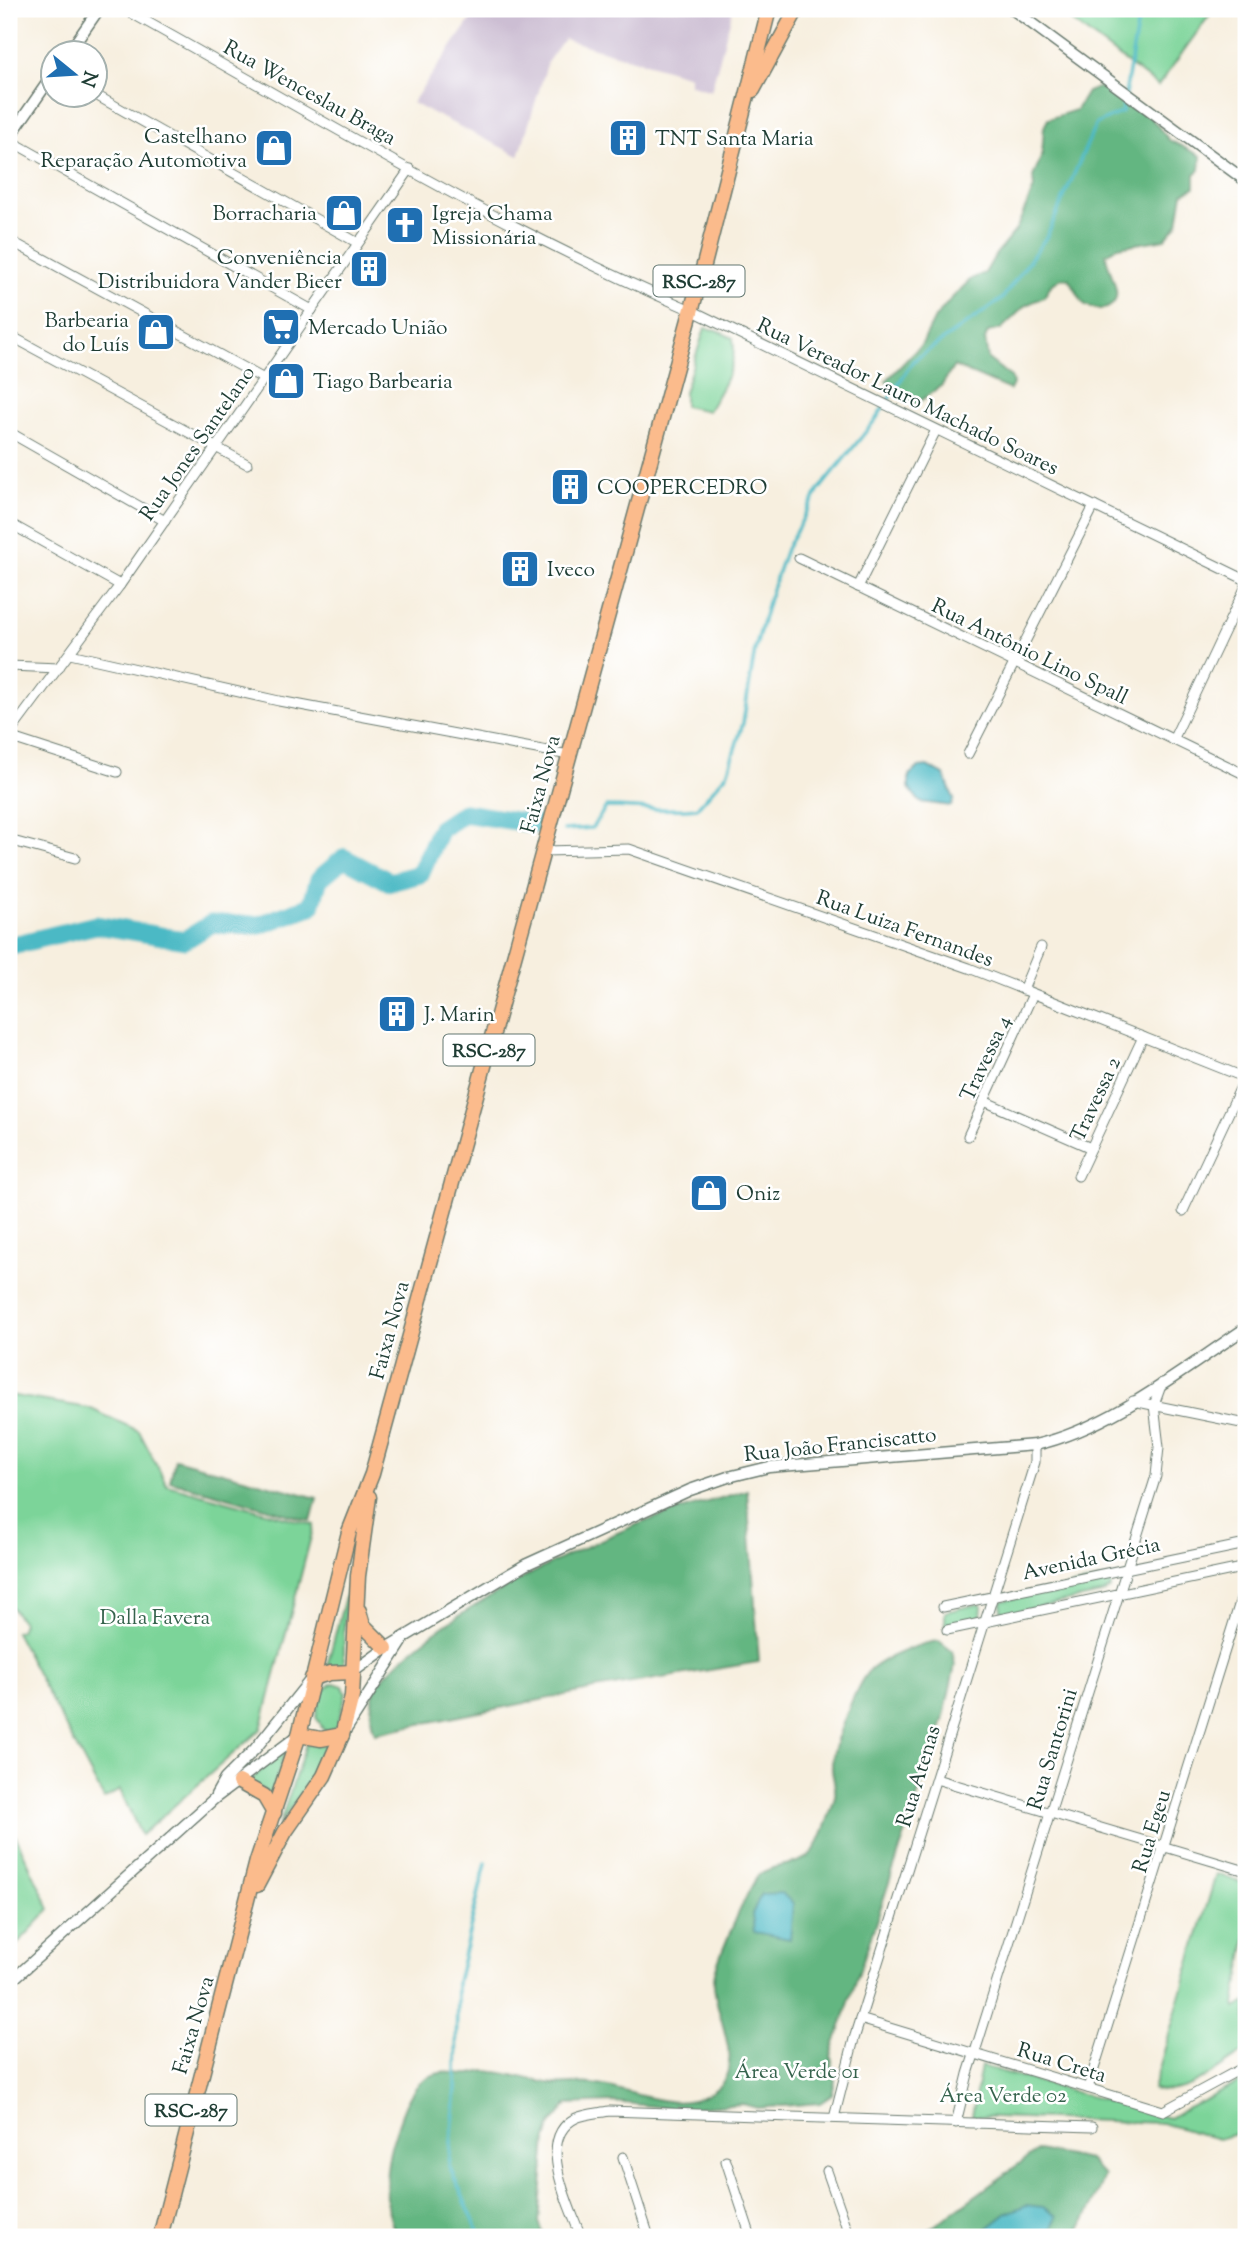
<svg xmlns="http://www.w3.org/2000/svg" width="1255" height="2246" viewBox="0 0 1255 2246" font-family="'Sorts Mill Goudy',serif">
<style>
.industrial{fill:#ccbed3}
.green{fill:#7bd499;stroke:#4d8866;stroke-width:2}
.forest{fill:#64b681;stroke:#427a5a;stroke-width:2}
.water{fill:#4bb9c5;stroke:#357b7c;stroke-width:2}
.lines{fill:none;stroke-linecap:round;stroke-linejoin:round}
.stream{stroke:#4bb9c5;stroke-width:3.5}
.river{stroke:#4bb9c5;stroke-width:19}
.minor-casing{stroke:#6b7b70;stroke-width:11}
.tertiary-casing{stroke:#6b7b70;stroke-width:13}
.trunk-casing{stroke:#6b7b70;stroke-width:17}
.minor{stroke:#fff;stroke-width:9}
.tertiary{stroke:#fff;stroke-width:10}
.trunk{stroke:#fbbb8c;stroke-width:14}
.labels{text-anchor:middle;stroke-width:5;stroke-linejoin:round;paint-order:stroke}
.shield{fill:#fff;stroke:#627771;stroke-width:2}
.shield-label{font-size:19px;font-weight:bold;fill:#1f3d34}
.street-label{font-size:21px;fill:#1f3d34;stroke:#fff}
.poi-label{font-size:21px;fill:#1f3d34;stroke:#fff;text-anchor:start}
.park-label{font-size:21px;fill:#36634d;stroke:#fff}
</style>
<rect width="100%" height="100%" fill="#fff"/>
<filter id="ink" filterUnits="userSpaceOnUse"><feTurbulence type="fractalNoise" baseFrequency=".0143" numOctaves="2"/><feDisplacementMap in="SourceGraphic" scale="14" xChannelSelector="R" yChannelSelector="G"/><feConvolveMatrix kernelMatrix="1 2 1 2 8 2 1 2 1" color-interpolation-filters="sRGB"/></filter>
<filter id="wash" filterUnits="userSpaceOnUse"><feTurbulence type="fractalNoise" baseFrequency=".00686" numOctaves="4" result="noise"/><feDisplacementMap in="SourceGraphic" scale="28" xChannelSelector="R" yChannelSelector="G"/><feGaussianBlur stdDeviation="1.57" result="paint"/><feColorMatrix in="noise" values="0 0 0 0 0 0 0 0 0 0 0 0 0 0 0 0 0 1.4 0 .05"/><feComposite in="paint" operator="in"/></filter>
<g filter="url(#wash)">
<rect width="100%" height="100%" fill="#f7efdf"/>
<polygon class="industrial" points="478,9 733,9 711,91 689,84 690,76 564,39 548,61 519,156 412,103"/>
<g class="green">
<polygon points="1065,9 1214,9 1158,86 1062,14"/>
<path d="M705 328 716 330 733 338C738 365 721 389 708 411L684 406V392Z"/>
<polygon points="9,1395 89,1408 139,1431 167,1485 314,1525 261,1729 141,1835 120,1790 104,1799 15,1632 20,1631 23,1623 9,1604"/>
<polygon points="352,1570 344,1623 344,1666 327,1666"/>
<polygon points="1103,1579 1110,1581 1111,1588 1101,1594 1005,1614 1001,1611 1002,1601"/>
<polygon points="978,1604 982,1606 981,1617 945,1627 945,1612"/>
<path d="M334 1683 343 1686 346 1693 337 1727 324 1731 316 1717C318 1703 321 1689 334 1683Z"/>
<polygon points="306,1744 332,1745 279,1826"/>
<polygon points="286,1748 271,1796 249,1781"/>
<polygon points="9,1822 50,1909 9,1953"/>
<path d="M1216 1874 1246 1884V1939L1235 2005 1236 2008 1246 2002V2051C1221 2066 1184 2099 1153 2089Z"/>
<polygon points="981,2066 1169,2118 1246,2079 1246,2131 1218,2139 1162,2123 972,2116"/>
</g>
<g class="forest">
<path d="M1100 87 1151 118 1169 140 1201 156 1200 170 1195 174V187L1183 193 1178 223 1165 239 1118 247 1106 254C1105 268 1129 298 1107 308 1100 310 1091 308 1084 304L1069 279 1062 278 1051 285 1044 297 1026 305 1001 329 988 332 985 339 988 359 1011 377 1013 384 1010 390 954 366 942 385 916 404 903 398 886 381 922 344 935 318 950 300 971 279 985 273 996 254 1016 230 1034 188 1033 177 1042 155 1044 127 1048 119 1076 110 1087 92Z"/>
<polygon points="175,1459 317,1498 311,1521 170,1481"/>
<path d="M747 1490 759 1662 595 1689 375 1733C369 1720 370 1695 379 1683 426 1622 564 1554 636 1525 672 1511 710 1502 747 1490Z"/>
<path d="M939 1641 952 1651 955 1665 943 1721 831 2056 835 2081 832 2095 820 2103 757 2108 743 2104 678 2109 614 2102 568 2104 550 2126 546 2139 539 2222 545 2237 397 2236C382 2207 384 2164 395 2134 401 2116 409 2089 425 2079 442 2068 454 2074 471 2074 476 2074 481 2071 486 2071 509 2072 532 2081 554 2084 566 2086 578 2082 591 2084 632 2088 680 2119 717 2088 749 2062 707 2005 715 1972 719 1958 751 1879 761 1873 777 1863 802 1867 814 1850 820 1842 833 1807 835 1796 837 1786 831 1775 832 1765 832 1747 856 1685 868 1672 880 1659 922 1642 939 1641Z"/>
<path d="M1038 2150 1089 2160 1104 2176C1098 2189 1084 2232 1071 2237 1065 2239 1054 2237 1048 2237L1057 2216 1007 2213 976 2237H919Z"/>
</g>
<g class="water">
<polygon points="927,766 944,775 954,799 951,806 920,802 909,788 909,775 919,767"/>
<polygon points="781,1893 793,1903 790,1939 754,1932 752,1914 761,1894"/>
<polygon points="1026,2205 1043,2207 1057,2216 1048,2237 976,2237 1007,2213"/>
</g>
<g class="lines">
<g class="stream">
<path d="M564 830 592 828 606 807C636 807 666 812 697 808L727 774 743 723 755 650 769 598 786 549 819 490 876 419 913 361 1002 299 1047 236 1096 124 1122 112 1140 9"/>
<polyline points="481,2237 449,2166 456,2088 457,1982 486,1863"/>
</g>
<polyline class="river" points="9,946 96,925 185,940 211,924 259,925 311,906 319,879 344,858 390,882 420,874 440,829 464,813 535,824"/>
</g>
</g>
<g filter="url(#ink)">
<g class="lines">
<g class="minor-casing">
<g id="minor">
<path d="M124 9C311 113 495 226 691 310L1246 580"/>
<polyline points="94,94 358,243"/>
<polyline points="9,140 312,310"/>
<polyline points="9,240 264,379"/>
<polyline points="9,335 247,464"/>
<polyline points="9,432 165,521"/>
<polyline points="9,523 120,585"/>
<polyline points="799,558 1246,775"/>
<polyline points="858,587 936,430"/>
<polyline points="70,654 279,701 569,755"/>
<polyline points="9,666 59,668"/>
<polyline points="9,734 120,585 410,169"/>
<polyline points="9,737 117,772"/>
<polyline points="1173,740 1246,586"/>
<polyline points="968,754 1094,506"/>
<polyline points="9,840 75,858"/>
<polyline points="544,851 629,849 969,968 1246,1078"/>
<polyline points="1023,990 1041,947"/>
<polyline points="984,1101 1091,1148"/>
<polyline points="968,1136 1033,994"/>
<polyline points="1078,1176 1143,1037"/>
<polyline points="1183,1211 1245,1078"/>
<polyline points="1133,1401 1246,1424"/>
<polyline points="943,1607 1246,1544"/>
<polyline points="947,1630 1246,1567"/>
<polyline points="936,1779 1246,1871"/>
<polyline points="860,2019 1163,2111 1246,2066"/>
<polyline points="1088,2088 1246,1583"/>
<polyline points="834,2118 854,2039 1035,1462 1035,1445"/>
<polyline points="956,2123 968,2074 1156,1476 1159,1447 1154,1405 1162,1383"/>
<polyline points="623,2157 649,2237"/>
<polyline points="726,2161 751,2237"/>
<polyline points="827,2171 850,2237"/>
<path d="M581 2237C570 2206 534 2138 576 2118 585 2114 599 2113 609 2111L1092 2127"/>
</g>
</g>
<g class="tertiary-casing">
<g id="tertiary">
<polyline points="1012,9 1246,181"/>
<polyline points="69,52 99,9"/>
<polyline points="9,138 52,76"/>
<path d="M353 1672 386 1648 525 1565 690 1490 728 1477 769 1467 1035 1445C1109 1429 1184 1369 1246 1328"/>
<polyline points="347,1728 402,1642"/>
<polyline points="216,1795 225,1779 255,1749 312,1678"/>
<polyline points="9,1983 215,1798 299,1735"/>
</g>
</g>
<g class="trunk-casing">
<g id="trunk">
<polyline points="753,90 797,9"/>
<polyline points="359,1611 363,1625 386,1648"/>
<polyline points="312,1678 330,1673 353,1672"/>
<polyline points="299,1735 321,1739 342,1735"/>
<polyline points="239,1782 264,1796 274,1813"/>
<polyline points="257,1885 285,1832 324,1776 342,1735 352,1696 358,1576 369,1497"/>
<polyline points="160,2237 257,1861 299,1735 349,1532 372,1474 705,261 769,9"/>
</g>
</g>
<use href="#minor" class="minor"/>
<use href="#tertiary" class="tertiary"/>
<use href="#trunk" class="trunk"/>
</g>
</g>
<defs>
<g id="building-square" transform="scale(2.0125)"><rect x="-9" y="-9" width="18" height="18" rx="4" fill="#1f6fb2" stroke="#fff"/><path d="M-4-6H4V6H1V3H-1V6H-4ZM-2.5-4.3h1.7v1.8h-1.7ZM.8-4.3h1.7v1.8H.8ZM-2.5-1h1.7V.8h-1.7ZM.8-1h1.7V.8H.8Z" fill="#fff"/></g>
<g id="shop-square" transform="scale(2.0125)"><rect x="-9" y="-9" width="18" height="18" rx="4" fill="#1f6fb2" stroke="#fff"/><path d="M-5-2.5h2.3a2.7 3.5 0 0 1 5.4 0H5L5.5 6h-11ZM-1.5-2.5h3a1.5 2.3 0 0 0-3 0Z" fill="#fff"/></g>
<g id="church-square" transform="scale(2.0125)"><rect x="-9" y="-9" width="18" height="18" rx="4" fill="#1f6fb2" stroke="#fff"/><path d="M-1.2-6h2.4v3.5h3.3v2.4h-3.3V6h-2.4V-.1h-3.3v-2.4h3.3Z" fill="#fff"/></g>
<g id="supermarket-square" transform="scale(2.0125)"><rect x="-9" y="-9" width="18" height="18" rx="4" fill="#1f6fb2" stroke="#fff"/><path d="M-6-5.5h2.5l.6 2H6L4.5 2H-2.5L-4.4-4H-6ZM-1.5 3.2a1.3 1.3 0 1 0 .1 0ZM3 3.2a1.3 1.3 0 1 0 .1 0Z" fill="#fff"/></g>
</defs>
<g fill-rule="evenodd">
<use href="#building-square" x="628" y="138"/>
<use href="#shop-square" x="274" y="148"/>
<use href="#shop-square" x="344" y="213"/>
<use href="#church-square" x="405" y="225"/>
<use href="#building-square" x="369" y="269"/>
<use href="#supermarket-square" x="281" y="327"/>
<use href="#shop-square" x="156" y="332"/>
<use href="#shop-square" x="286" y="381"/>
<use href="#building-square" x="570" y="487"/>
<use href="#building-square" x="520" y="569"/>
<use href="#building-square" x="397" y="1014"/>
<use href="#shop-square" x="709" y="1193"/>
</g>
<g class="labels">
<g class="shield">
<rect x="653.5" y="265.5" width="91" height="31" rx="5"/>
<rect x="443.5" y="1034.5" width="91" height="31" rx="5"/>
<rect x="145.5" y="2094.5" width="91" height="31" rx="5"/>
</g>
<g class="shield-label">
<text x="699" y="288">RSC-287</text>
<text x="489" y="1057">RSC-287</text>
<text x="191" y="2117">RSC-287</text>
</g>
<g class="street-label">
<text transform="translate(310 92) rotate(29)" y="7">Rua Wenceslau Braga</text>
<text transform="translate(908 396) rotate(26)" y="7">Rua Vereador Lauro Machado Soares</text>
<text transform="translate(197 443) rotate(-55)" y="7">Rua Jones Santelano</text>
<text transform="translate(1030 651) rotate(26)" y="7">Rua Antônio Lino Spall</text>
<text transform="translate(540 784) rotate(-75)" y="7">Faixa Nova</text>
<text transform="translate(905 928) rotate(20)" y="7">Rua Luiza Fernandes</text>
<text transform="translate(985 1058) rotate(-65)" y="7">Travessa 4</text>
<text transform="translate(1095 1099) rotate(-65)" y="7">Travessa 2</text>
<text transform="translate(389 1330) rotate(-75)" y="7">Faixa Nova</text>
<text transform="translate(840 1444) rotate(-6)" y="7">Rua João Franciscatto</text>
<text transform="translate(1091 1558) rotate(-12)" y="7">Avenida Grécia</text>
<text transform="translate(1052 1749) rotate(-73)" y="7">Rua Santorini</text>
<text transform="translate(918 1776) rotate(-73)" y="7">Rua Atenas</text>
<text transform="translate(1151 1831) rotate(-73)" y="7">Rua Egeu</text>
<text transform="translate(193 2025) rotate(-74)" y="7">Faixa Nova</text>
<text transform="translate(1062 2062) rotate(17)" y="7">Rua Creta</text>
</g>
<g class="poi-label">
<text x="247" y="143" text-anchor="end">Castelhano<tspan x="247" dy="24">Reparação Automotiva</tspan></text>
<text x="655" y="145">TNT Santa Maria</text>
<text x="317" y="220" text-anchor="end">Borracharia</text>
<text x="432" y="220">Igreja Chama<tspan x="432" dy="24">Missionária</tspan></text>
<text x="342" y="264" text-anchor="end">Conveniência<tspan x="342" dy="24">Distribuidora Vander Bieer</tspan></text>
<text x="129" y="327" text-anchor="end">Barbearia<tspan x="129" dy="24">do Luís</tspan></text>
<text x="308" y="334">Mercado União</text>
<text x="313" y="388">Tiago Barbearia</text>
<text x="597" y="494">COOPERCEDRO</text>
<text x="547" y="576">Iveco</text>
<text x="424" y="1021">J. Marin</text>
<text x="736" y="1200">Oniz</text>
</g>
<g class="park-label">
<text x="155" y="1624">Dalla Favera</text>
<text x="797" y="2078">Área Verde 01</text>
<text x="1003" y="2102">Área Verde 02</text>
</g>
</g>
<rect width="1255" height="2246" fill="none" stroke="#fff" stroke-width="35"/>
<g transform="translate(74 74) rotate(108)"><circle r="33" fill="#ffffff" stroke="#a5b1ae" stroke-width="2"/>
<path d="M0-5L12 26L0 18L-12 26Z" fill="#1f6fb2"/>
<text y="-10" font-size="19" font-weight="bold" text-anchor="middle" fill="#1f3d34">N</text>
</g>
</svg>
